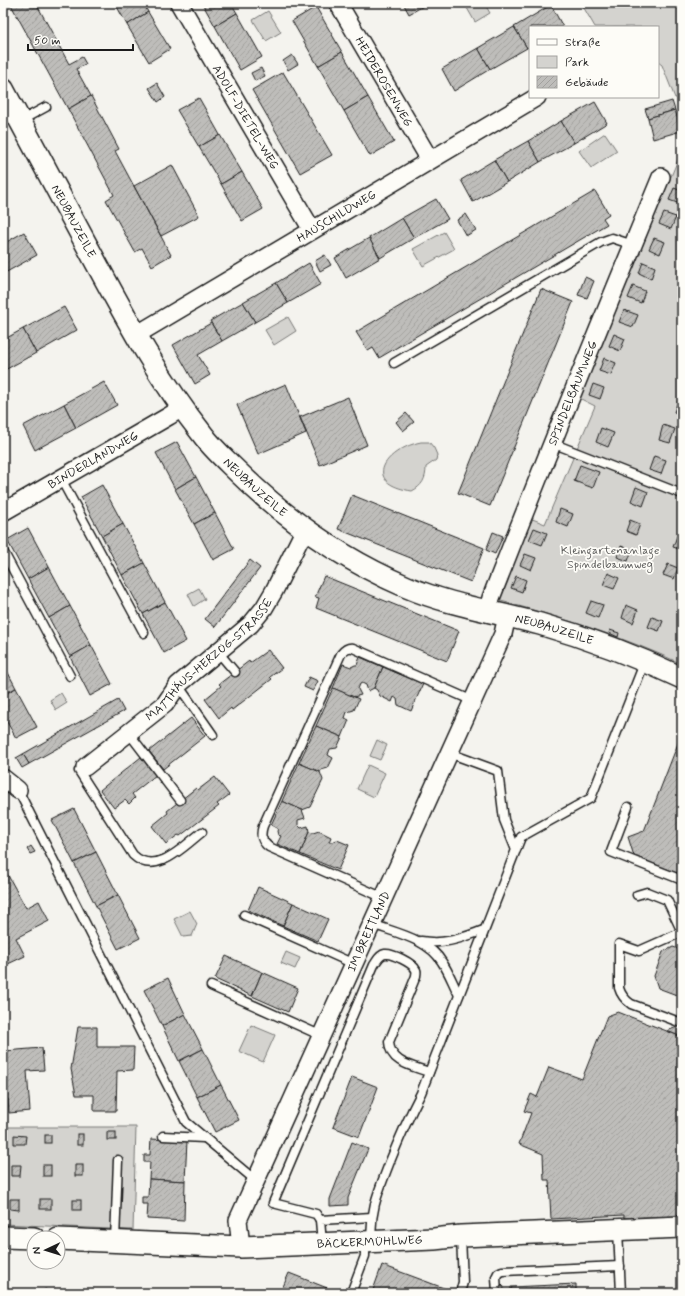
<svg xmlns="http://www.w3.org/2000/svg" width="685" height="1296" viewBox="0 0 685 1296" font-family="Mynerve,sans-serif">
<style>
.green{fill:#d4d3cf;stroke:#787876}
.building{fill:url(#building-hatch);stroke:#1c1c1c}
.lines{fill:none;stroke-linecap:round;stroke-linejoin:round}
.service-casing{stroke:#1c1c1c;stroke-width:11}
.minor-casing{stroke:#1c1c1c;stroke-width:20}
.tertiary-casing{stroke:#1c1c1c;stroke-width:24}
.service{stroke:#fdfcf7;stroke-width:8}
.minor{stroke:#fdfcf7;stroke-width:17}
.tertiary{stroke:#fdfcf7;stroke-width:21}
.rail-casing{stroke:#1c1c1c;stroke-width:4.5}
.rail{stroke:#fdfcf7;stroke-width:3;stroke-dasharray:9;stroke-linecap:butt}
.labels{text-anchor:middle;stroke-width:3.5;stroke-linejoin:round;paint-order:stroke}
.street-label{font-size:12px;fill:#1c1c1c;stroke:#fdfcf7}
.park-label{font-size:12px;fill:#5c5c5b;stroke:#fdfcf7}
</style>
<defs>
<pattern id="building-hatch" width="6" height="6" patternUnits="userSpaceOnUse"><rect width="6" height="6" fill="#bebdba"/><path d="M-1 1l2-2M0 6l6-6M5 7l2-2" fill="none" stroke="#a3a29f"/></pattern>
</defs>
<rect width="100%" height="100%" fill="#f4f3ee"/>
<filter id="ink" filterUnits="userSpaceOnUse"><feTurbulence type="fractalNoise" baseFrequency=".025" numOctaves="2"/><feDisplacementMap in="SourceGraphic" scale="8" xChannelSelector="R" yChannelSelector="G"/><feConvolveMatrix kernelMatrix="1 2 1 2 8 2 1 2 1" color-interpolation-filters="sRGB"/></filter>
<g filter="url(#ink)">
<g class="green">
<polygon points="476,3 484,3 490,13 475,22 467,8"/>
<polygon points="581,3 682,3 682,97 675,98 662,65 658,62 658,27 595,27"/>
<polygon points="268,11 281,32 266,41 253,20"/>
<polygon points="605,133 617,151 591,168 579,151"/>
<path d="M682 150V664C624 637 563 618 501 601L499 593 530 518 545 524 595 406 579 398Z"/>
<polygon points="444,232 454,249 423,266 413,249"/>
<polygon points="288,317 296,331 274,345 265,330"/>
<path d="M421 442H429L434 448 437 455 436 460 426 467C426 479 422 486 412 491 360 483 386 449 421 442Z"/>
<polygon points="199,588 205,599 194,606 188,594"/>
<polygon points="61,693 67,703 56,710 50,700"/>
<polygon points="377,740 387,745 380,760 370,756"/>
<polygon points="368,765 385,773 374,797 357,789"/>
<polygon points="190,911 197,924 192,936 183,937 174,919"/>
<polygon points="286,952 300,958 295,969 281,963"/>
<polygon points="251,1025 275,1035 263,1062 239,1051"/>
<polygon points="3,1127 136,1127 133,1230 3,1224"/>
</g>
<g class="building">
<polygon points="10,3 36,3 69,64 82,57 86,64 76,69 91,96 68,109"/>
<polygon points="115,3 143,3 148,12 127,25"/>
<polygon points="202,3 231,3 237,13 215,26"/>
<polygon points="403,3 429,3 409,14"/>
<polygon points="551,5 563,27 530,27 530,46 527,48 514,27"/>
<polygon points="316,7 342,52 318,66 292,21"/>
<polygon points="148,12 170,49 149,62 127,25"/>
<polygon points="237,13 262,57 240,70 215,26"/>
<polygon points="514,27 527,48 490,69 478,48"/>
<polygon points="478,48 490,69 454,91 442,69"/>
<polygon points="342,52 368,97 344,111 318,66"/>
<polygon points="292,55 298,64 288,70 283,61"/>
<polygon points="261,68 265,76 255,81 251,73"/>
<polygon points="283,72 332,155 300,173 252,90"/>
<polygon points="157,83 165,97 158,102 149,88"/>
<polygon points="91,96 119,149 115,151 171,255 152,266 142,248 135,252 106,200 114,195 68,109"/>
<polygon points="368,97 394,142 370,156 344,111"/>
<polygon points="199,98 220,135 199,147 177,110"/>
<polygon points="672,101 675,110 648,118 645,109"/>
<polygon points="595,102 607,123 574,143 561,121"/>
<polygon points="675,110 681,131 653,139 648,118"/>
<polygon points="561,121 574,143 540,162 528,141"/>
<polygon points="220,135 242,172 221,184 199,147"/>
<polygon points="528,141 540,162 507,182 494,160"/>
<polygon points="494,160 507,182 473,202 461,180"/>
<polygon points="172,165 199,216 161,236 134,186"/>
<polygon points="682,167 682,177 678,175"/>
<polygon points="242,172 263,209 242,221 221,184"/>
<polygon points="674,188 682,191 682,200 680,204 669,200"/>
<polygon points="595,191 609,214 603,218 607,224 379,358 373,348 368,351 356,332"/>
<polygon points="436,199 448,219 414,238 402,218"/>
<polygon points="664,213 676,217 671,229 659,224"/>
<polygon points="466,214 476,230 466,236 457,220"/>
<polygon points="402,218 414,238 380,258 369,238"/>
<polygon points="24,232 37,255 3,274 3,244"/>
<polygon points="369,238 380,258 346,278 335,258"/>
<polygon points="654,238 665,242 660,254 649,249"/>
<polygon points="325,255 331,265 320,271 315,261"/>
<polygon points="643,262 655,267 651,279 639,273"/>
<polygon points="309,263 321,284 288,303 276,283"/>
<polygon points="585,277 594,281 587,298 578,295"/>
<polygon points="276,283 288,303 255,322 243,302"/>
<polygon points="633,286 645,291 641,303 628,298"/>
<polygon points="541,289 573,302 490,506 458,493"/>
<polygon points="243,302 255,322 222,341 210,321"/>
<polygon points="64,307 77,330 36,353 23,329"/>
<polygon points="624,310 638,315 633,327 619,322"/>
<polygon points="211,323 222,341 198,355 210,375 195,384 173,345"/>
<polygon points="23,329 36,353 3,371 3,340"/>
<polygon points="614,334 625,339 620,351 609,346"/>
<polygon points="604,358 616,363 611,375 599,371"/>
<polygon points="104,382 117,405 76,428 64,404"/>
<polygon points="286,384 306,433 258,454 237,405"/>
<polygon points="593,384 604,388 600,399 589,395"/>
<polygon points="348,397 367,445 320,465 300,417"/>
<polygon points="678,401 682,402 682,415 674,412"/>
<polygon points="64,404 76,428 35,450 23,426"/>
<polygon points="406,413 414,422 403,431 396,422"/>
<polygon points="663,425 675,429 670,443 659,440"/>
<polygon points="601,428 614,433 608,447 596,442"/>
<polygon points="177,442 196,477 175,489 156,453"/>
<polygon points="654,456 666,460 661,474 649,470"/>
<polygon points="580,465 599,472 593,488 574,481"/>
<polygon points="196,477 215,513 194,524 175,489"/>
<polygon points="102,485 123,524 102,536 81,497"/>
<polygon points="636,487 648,492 643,506 631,501"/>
<polygon points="352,495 484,548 471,582 338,529"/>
<polygon points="560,509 573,514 568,527 556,522"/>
<polygon points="215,513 234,549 213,560 194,524"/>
<polygon points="630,520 640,524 636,535 626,531"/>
<polygon points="123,524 144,563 122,575 102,536"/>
<polygon points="28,528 49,567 28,579 7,540"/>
<polygon points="534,528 547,533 542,545 529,540"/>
<polygon points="493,532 503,536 495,554 486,550"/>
<polygon points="677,536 682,538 682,550 673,547"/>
<polygon points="621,546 632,550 628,561 617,557"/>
<polygon points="525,554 536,558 531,570 520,565"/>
<polygon points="250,560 260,568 215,627 205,619"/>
<polygon points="144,563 165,602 143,614 122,575"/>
<polygon points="668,564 678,568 674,579 663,575"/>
<polygon points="49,567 70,606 49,618 28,579"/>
<polygon points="608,573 619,578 614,589 603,585"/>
<polygon points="324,576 459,631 447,661 316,608 319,598 315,597"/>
<polygon points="516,576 526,580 522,592 511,588"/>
<polygon points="591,601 603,605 598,618 586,613"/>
<polygon points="165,602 186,641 164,653 143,614"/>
<polygon points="626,605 638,610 633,623 622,618"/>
<polygon points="70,606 91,645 70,657 49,618"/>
<polygon points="652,617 663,621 659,631 648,627"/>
<polygon points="610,630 619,633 618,637 609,633"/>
<polygon points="91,645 112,684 90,696 70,657"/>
<polygon points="268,650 282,668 270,677 272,679 232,710 231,708 219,718 205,699 221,686 219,684 249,661 250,663"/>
<polygon points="360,657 383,667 374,688 368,691 366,685 362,683 360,684 358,689 361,695 353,697 333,688 343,664 351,667 355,665 357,665"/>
<polygon points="3,663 16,688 3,695"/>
<polygon points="383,667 423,684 411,711 398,705 397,699 394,697 392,702 380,696 377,690 374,688"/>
<polygon points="309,677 318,681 313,691 304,687"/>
<polygon points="16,688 37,727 16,738 3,715 3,695"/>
<polygon points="333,688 359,699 354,710 347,712 345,718 349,720 342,737 316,726"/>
<polygon points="118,700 124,711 29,764 23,754"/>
<polygon points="191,718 205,736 163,769 149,751"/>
<polygon points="316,726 342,737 337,748 330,749 328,755 333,758 328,768 321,770 320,772 299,763"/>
<polygon points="682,733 682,875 634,856 628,837 644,831"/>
<polygon points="23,754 29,764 22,768 16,758"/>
<polygon points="141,757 156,775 132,794 135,798 129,804 125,800 114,808 100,790"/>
<polygon points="299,763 320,772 323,780 310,807 302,810 282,801"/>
<polygon points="215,777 229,795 217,804 219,806 180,836 178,835 166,844 152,826 168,813 167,811 196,788 198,790"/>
<polygon points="282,801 302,810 305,818 298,820 298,825 301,828 308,826 309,832 300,854 277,844 281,836 278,835 277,831 278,829 271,825"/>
<polygon points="74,809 96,852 74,863 52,820"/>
<polygon points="319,831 331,837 329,842 332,842 337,840 349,845 338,870 300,854 309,832 313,833"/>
<polygon points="31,846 35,852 30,854 27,849"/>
<polygon points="96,852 118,895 96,906 74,863"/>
<polygon points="5,870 26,908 39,901 49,921 16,938 25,956 8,964 3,957 3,871"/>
<polygon points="258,887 293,903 283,926 248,910"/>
<polygon points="118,895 140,938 118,949 96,906"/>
<polygon points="293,903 328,919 318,941 283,926"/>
<polygon points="673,947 682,950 682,997 658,988 654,976 663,952"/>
<polygon points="226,956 262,972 252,996 215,979"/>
<polygon points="262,972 298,988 288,1012 252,996"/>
<polygon points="168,978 185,1014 162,1026 144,990"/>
<polygon points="618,1012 682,1037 682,1216 624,1218 624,1215 551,1219 549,1180 544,1180 543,1154 519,1144 531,1113 524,1111 531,1094 537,1097 549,1067 582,1079 607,1016"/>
<polygon points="185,1014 203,1049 179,1061 162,1026"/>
<polygon points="682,1025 682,1037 667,1031"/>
<polygon points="78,1027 97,1027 97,1047 134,1047 133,1070 117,1071 116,1111 94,1111 94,1095 76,1095 71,1069"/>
<polygon points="3,1032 5,1051 42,1048 44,1070 27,1071 30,1111 9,1113 8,1099 3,1099"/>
<polygon points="203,1049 221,1085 197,1097 179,1061"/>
<polygon points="352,1077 378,1087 359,1137 333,1127"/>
<polygon points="221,1085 239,1120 215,1132 197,1097"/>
<rect x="107" y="1132" width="9" height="8"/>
<rect x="77" y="1134" width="6" height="11"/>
<polygon points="14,1135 26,1136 25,1144 14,1144"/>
<rect x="45" y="1135" width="6" height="8"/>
<polygon points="151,1139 187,1141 185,1181 149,1179 150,1162 144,1162 144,1155 150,1155"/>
<polygon points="352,1142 368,1149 348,1198 348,1205 330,1206 330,1199"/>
<polygon points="11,1165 21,1165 20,1176 11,1176"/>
<rect x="43" y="1165" width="8" height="11"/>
<rect x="75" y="1165" width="8" height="11"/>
<polygon points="149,1179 185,1181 184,1221 147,1219 148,1204 142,1204 142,1197 148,1197"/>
<polygon points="10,1199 19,1199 19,1210 10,1209"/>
<rect x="40" y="1199" width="11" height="10"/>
<rect x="73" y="1200" width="8" height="10"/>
<polygon points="382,1265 449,1290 448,1293 372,1293"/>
<polygon points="289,1273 340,1293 291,1293 282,1289"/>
<polygon points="576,1284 576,1293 511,1293 511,1287"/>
<polygon points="45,1289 50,1293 42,1293"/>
</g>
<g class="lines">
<g class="service-casing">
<g id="service">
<polyline points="20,121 46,107"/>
<polyline points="394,363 601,242 612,238 633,245"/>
<polyline points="552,443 682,494"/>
<polyline points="61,479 144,633"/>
<polyline points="3,551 70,676"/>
<polyline points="218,652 235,672"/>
<polyline points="178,685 213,735"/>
<polyline points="128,732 180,800"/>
<polyline points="449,753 498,771 504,820 516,850"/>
<path d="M84 767 79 771 133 855C156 877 184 846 202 832"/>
<polyline points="18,790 186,1122 255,1180"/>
<polyline points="628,807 611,852 682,880"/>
<path d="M637 895 647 892 667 900 682 932 639 951 619 944V988C621 995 624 999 631 1004L679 1022"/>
<path d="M384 898 269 847C261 841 260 835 263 826L341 654C345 649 348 647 353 648L473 701"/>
<polyline points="244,915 354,964"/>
<path d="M372 924C396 933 428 939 442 962 449 972 453 984 459 995"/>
<path d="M421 941C446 945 461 938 484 930"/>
<polyline points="211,986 322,1036"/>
<polyline points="163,1136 204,1138"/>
<path d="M320 1220 316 1214 273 1203 374 965C377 961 379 955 385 954 392 953 413 963 416 970 417 972 416 974 416 976L389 1042C390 1063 412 1066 429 1072"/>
<polyline points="618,1230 621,1293"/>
<polyline points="115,1241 118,1160"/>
<path d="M372 1241C369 1212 379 1190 389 1164 399 1139 409 1116 421 1093L521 837 591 798 645 661"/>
<polyline points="322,1243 320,1220 372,1217"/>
<polyline points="351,1293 365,1256 365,1242"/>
<polyline points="460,1293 463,1282 461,1237"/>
<polyline points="497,1293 496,1277 498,1273 502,1271 620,1266"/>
</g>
</g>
<g class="minor-casing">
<g id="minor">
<path id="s1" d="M179 3 312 230"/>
<path id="s2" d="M338 3 430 160"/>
<path id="s3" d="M136 335 537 97"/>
<path id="s4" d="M3 512 169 416 182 408"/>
<path id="s5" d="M488 611 491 598C546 457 603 317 661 177"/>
<path id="s6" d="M85 767 165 704 178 685 251 624 264 608 274 591 305 529"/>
<polyline points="3,778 18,790"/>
<path id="s7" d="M241 1247 238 1220 503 634 507 616"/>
</g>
</g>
<g class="tertiary-casing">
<g id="tertiary">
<path id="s8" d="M3 89C33 145 63 201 93 257 126 318 159 380 203 435 213 449 227 461 239 473 288 521 344 560 407 587 449 605 496 612 540 624 589 638 636 656 682 678"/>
<polyline points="3,1237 34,1238"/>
<path id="s9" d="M58 1239 241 1247 434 1239 461 1236 682 1227"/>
</g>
</g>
<use href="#service" class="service"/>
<use href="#minor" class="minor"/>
<use href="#tertiary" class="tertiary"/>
<g class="rail-casing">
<polyline id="rail" points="502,1287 502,1293"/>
</g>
<use href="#rail" class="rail"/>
</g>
</g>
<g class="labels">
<g class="street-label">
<text dy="4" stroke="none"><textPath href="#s2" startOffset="91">HEIDEROSENWEG</textPath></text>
<text dy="4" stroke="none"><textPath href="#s1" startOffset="132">ADOLF-DIETEL-WEG</textPath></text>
<text dy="4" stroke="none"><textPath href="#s3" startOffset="233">HAUSCHILDWEG</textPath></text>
<text dy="4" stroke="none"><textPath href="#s8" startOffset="150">NEUBAUZEILE</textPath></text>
<text dy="4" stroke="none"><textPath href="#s5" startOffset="234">SPINDELBAUMWEG</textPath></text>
<text dy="4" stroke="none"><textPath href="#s4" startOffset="104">BINDERLANDWEG</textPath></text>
<text dy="4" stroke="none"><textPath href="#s8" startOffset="474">NEUBAUZEILE</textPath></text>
<text dy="4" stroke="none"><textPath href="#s8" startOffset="810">NEUBAUZEILE</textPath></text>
<text dy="4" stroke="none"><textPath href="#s6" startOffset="165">MATTHÄUS-HERZOG-STRASSE</textPath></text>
<text dy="4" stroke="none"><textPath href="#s7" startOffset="344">IM BREITLAND</textPath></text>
<text dy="4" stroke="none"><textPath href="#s9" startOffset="312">BÄCKERMÜHLWEG</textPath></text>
</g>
<g class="park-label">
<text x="610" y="554">Kleingartenanlage<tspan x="610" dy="14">Spindelbaumweg</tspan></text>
</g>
</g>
<rect width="685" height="1296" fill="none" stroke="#fdfcf7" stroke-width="16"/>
<rect x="8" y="8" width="669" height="1280" fill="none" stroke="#1c1c1c" stroke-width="1.5" filter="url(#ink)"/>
<rect x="529" y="26" width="130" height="72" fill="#fdfcf7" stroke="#a3a29f"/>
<rect x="537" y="39" width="20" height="6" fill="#fdfcf7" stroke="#a3a29f"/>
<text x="565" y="46" font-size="12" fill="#1c1c1c">Straße</text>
<rect x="537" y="56" width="20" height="12" fill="#d4d3cf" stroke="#a3a29f"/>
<text x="565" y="66" font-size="12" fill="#1c1c1c">Park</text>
<rect x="537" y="76" width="20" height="12" fill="url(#building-hatch)" stroke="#a3a29f"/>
<text x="565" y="86" font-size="12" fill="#1c1c1c">Gebäude</text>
<g transform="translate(46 1250) rotate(266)"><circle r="19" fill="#fdfcf7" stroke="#a3a29f"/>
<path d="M0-3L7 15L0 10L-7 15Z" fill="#1c1c1c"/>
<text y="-6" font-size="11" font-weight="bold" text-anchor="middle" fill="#1c1c1c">N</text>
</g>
<path d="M28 44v6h105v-6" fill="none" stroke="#1c1c1c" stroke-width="2"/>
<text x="34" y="44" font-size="12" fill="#1c1c1c" stroke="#fdfcf7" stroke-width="3" paint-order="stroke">50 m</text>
</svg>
